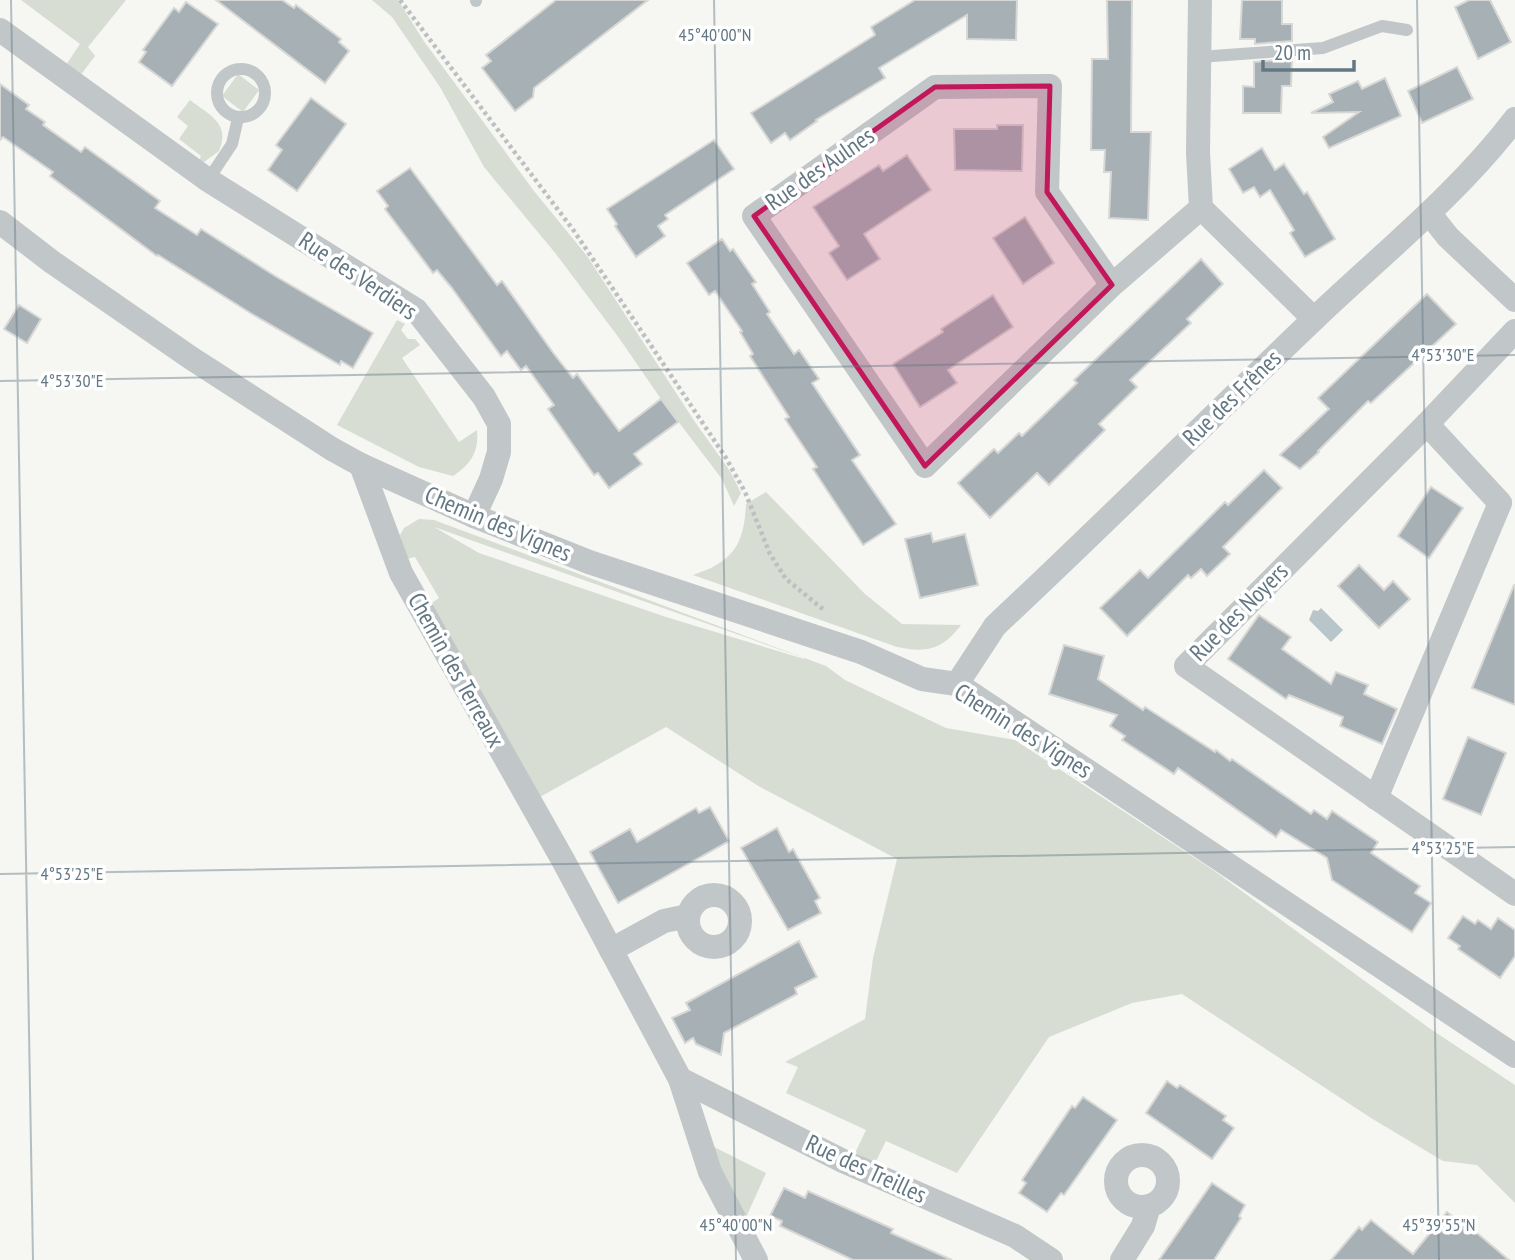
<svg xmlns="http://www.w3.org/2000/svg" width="1515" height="1260" viewBox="0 0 1515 1260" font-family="'PT Sans Narrow',sans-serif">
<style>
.green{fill:#d7ddd3;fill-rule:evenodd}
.water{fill:#b8c6c9}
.building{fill:#a7b1b5;stroke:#d7d7d5;stroke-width:2}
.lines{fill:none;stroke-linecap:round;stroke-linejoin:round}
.path{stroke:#bdbfc1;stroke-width:4.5;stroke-dasharray:3.5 3.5;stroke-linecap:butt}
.lane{stroke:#c1c6c8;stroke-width:12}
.street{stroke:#c1c6c8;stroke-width:24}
.marked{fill:#c2185b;fill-opacity:0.2;stroke:#c2185b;stroke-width:5;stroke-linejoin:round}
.ticks{fill:none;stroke:#647884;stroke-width:2;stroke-opacity:0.45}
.labels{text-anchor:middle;stroke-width:7;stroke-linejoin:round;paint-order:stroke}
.street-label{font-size:24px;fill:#647884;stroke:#fff}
.ticks-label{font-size:18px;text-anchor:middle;fill:#647884;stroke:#fff;stroke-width:7;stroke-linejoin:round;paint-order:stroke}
</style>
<rect width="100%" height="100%" fill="#f6f6f2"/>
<g class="green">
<polygon points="21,0 126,0 88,47 95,56 80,76 66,65 80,44"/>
<polygon points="372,0 398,0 423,40 534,191 587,256 695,422 730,471 741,493 734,506 722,479 661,399 619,338 556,254 484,167 440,87 392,17"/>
<polygon points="238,74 259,90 243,112 222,96"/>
<path d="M190 100C209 115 231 123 219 151L204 162 199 161 201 156 179 139 188 126 177 117Z"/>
<path d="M397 320 405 324 401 330 408 339H415L420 345 402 358 459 442 477 430C479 452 471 464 453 476L419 467 337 425Z"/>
<path d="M766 492 865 594 902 624 961 625C942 650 927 653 897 647L693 575C733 562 744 545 746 504Z"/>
<path d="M419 519 434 520 826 666 845 680 946 728 1015 740 1213 870 1429 1028 1515 1085V1203L1477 1165 1443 1161 1371 1118 1182 994 1132 1003 1049 1037 957 1173 886 1141 875 1163 855 1153 866 1130 786 1093 798 1067 785 1062 865 1019 873 958 897 859 760 787 666 727 538 798 430 604 439 598 415 557 406 559 400 535 404 528ZM434 527 804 658V659L666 617 479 553Z"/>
<polygon points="714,1147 766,1173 744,1222 724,1187"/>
</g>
<polygon class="water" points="1321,608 1343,630 1331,642 1309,620 1313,610 1318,611"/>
<g class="building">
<polygon points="216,0 282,0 294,8 296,5 341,39 339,42 349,51 325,83"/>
<polygon points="556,0 648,0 534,88 533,97 515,111 482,68 491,61 486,55"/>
<polygon points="915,0 1017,0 1016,40 967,39 967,15 879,68 885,78 816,120 817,121 790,140 785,133 771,143 751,113 875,35 871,27"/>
<polygon points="1107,0 1132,0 1131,132 1151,132 1148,220 1109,218 1111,172 1104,172 1105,150 1091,150 1092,59 1108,59"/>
<polygon points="1242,0 1282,0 1282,24 1292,24 1292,41 1255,44 1255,39 1240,39"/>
<polygon points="1469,0 1490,0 1511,42 1478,59 1455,7"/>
<polygon points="186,2 218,24 172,86 139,62 146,52 143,50 174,8 179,12"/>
<polygon points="1292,59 1291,86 1282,86 1281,113 1243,113 1243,86 1254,87 1254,62"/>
<polygon points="1457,67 1473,99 1422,123 1408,91"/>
<polygon points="1385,78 1401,116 1329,148 1323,137 1359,112 1311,113 1333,102 1329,94 1358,81 1362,89"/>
<polygon points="0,84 29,105 26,109 45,122 43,125 81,152 85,147 160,201 155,208 197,235 201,229 275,276 373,333 353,368 341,361 340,365 252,314 158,255 157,256 50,176 53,172 3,137 0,140"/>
<polygon points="311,98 346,124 297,191 268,170 282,150 276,145"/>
<polygon points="997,125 1023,125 1022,171 955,170 954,129 997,129"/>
<polygon points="714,140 734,169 665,215 668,219 658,226 665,236 636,257 615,226 617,224 607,209"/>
<polygon points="1262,148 1275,170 1284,164 1304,194 1307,192 1335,239 1305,257 1290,233 1294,230 1270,190 1260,197 1254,187 1243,193 1229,169"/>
<polygon points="907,155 931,190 864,234 880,259 847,280 829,253 839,246 813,207 879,165 883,171"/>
<polygon points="410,168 497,285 502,281 554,354 573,378 577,374 619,431 661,399 678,422 634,454 642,464 609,488 598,473 594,475 548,409 554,405 526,366 521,370 507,351 501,356 452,288 437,270 433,273 385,209 388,206 377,191"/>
<polygon points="1025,217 1054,263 1023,284 993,238"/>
<polygon points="722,239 730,251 733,249 756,282 752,284 770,312 767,314 794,354 799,350 819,379 812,383 860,455 852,460 896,524 863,545 813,469 817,467 785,419 789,417 750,356 753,354 740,332 742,331 715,291 709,295 687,263"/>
<polygon points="1201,259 1223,284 1187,319 1191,323 1130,380 1137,387 1099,424 1105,430 1049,485 1037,473 990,518 958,483 994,449 998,453 1019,433 1022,436 1077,383 1074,380"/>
<polygon points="1427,294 1456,324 1371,403 1368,401 1318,451 1319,452 1300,469 1280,455 1329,409 1318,398"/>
<polygon points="993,295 1013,327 948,370 957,383 920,407 893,364 943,332 941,329"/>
<polygon points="19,305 41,319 27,343 4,329"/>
<polygon points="1264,470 1282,488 1223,547 1230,554 1207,576 1201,569 1191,578 1188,575 1127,636 1100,608 1140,570 1148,578 1225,502 1228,505"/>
<polygon points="1431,487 1463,508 1429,558 1398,536"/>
<polygon points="931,533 933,542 965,534 978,585 920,598 905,539"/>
<polygon points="1359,565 1384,590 1393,581 1410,599 1379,628 1338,586"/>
<polygon points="1514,585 1515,585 1515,705 1472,688"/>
<polygon points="1259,615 1291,637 1282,649 1331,684 1336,672 1368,685 1364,694 1397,709 1382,744 1340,726 1343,717 1289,695 1286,699 1228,659"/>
<polygon points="1064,645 1104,656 1098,679 1143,710 1145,707 1215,752 1216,750 1230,761 1232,759 1311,814 1314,810 1327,819 1332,811 1378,842 1371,853 1420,886 1415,893 1431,903 1412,932 1332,880 1327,858 1281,830 1276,837 1178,768 1174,774 1122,740 1125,736 1110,726 1117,715 1049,694"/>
<polygon points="1468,737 1506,753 1481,815 1443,799"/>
<polygon points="710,807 729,841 618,903 590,852 630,829 637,842 696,808 699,813"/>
<polygon points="777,828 789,852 793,849 820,898 815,901 821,913 788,930 741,848"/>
<polygon points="1463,916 1475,924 1478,920 1491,929 1498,918 1515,930 1515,956 1500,978 1458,949 1460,946 1448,938"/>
<polygon points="799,941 817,977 795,988 797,994 724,1033 721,1055 696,1044 693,1038 685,1043 672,1018 690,1010 686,1003"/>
<polygon points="1167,1081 1177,1088 1180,1085 1226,1116 1223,1120 1234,1128 1212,1159 1146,1113"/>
<polygon points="1083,1097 1117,1120 1064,1195 1061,1193 1047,1212 1019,1193 1026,1183 1022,1180 1072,1106 1075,1108"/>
<polygon points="1212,1183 1245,1205 1239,1216 1241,1218 1214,1260 1159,1260"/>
<polygon points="784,1188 805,1198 808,1191 893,1229 891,1233 952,1260 853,1260 780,1226 782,1221 770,1216"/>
<polygon points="1447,1212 1457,1220 1459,1218 1509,1260 1331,1260 1359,1227 1362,1230 1371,1220 1413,1254"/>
</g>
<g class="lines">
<polyline class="path" points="400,0 574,231 650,344 726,458 745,492 770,554 786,579 824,610"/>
<g class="lane">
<polyline points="476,1 476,0"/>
<polyline points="1199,57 1323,48 1382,26 1407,30"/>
<circle cx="241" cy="93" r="24"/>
<polyline points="208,180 232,144 238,118"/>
</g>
<g class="street">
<polyline points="1200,0 1198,153 1201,208 1314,319"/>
<polyline points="0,30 208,180 416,310 484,397 499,424 499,452 491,479 474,516"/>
<polyline points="1429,213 1448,237 1515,300"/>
<polyline points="0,222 52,262 191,358 332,449 361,465 474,516 589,562 861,652 922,679 957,684 1515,1056"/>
<polyline points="1112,285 1047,192 1050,86 935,87 754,216 925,466 1112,285 1201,208"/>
<polyline points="1515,331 1427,424 1186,666 1515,894"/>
<polyline points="361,465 401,573 563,860 680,1079 710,1172 756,1260"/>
<path d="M957 684 995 626C1102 526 1206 422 1312 321 1381 255 1457 195 1515 119"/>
<polyline points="1376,798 1500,503 1427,424"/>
<circle cx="714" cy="921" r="26"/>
<polyline points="611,950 664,921 688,916"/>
<polyline points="680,1079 843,1161 1015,1236 1051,1260"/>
<circle cx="1142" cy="1181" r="26"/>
<polyline points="1122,1260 1143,1226 1149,1206"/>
</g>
</g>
<path class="marked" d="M1050 86 1047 192 1112 285 925 466 754 216 935 87Z"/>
<path class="ticks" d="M11 0 33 1260M714 0 736 1260M1417 0 1439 1260M0 381 1515 355M0 874 1515 847"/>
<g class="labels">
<g class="street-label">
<text transform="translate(820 169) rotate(-35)" y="8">Rue des Aulnes</text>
<text transform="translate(358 276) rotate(34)" y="8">Rue des Verdiers</text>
<text transform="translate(1232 398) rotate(-44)" y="8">Rue des Frênes</text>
<text transform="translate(498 524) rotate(23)" y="8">Chemin des Vignes</text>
<text transform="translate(1239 612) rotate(-45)" y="8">Rue des Noyers</text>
<text transform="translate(456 670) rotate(61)" y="8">Chemin des Terreaux</text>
<text transform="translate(1023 731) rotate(32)" y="8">Chemin des Vignes</text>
<text transform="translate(866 1169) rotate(25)" y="8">Rue des Treilles</text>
</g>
</g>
<g class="ticks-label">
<text x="715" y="41">45°40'00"N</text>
<text x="1443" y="361">4°53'30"E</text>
<text x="72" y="387">4°53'30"E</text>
<text x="1443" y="854">4°53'25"E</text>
<text x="72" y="880">4°53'25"E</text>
<text x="736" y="1231">45°40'00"N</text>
<text x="1439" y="1231">45°39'55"N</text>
</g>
<path d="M1263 60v10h91v-10" fill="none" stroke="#647884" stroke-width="3.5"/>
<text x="1274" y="60" font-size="21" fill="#647884" stroke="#ffffff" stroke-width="5" paint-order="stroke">20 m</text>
</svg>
